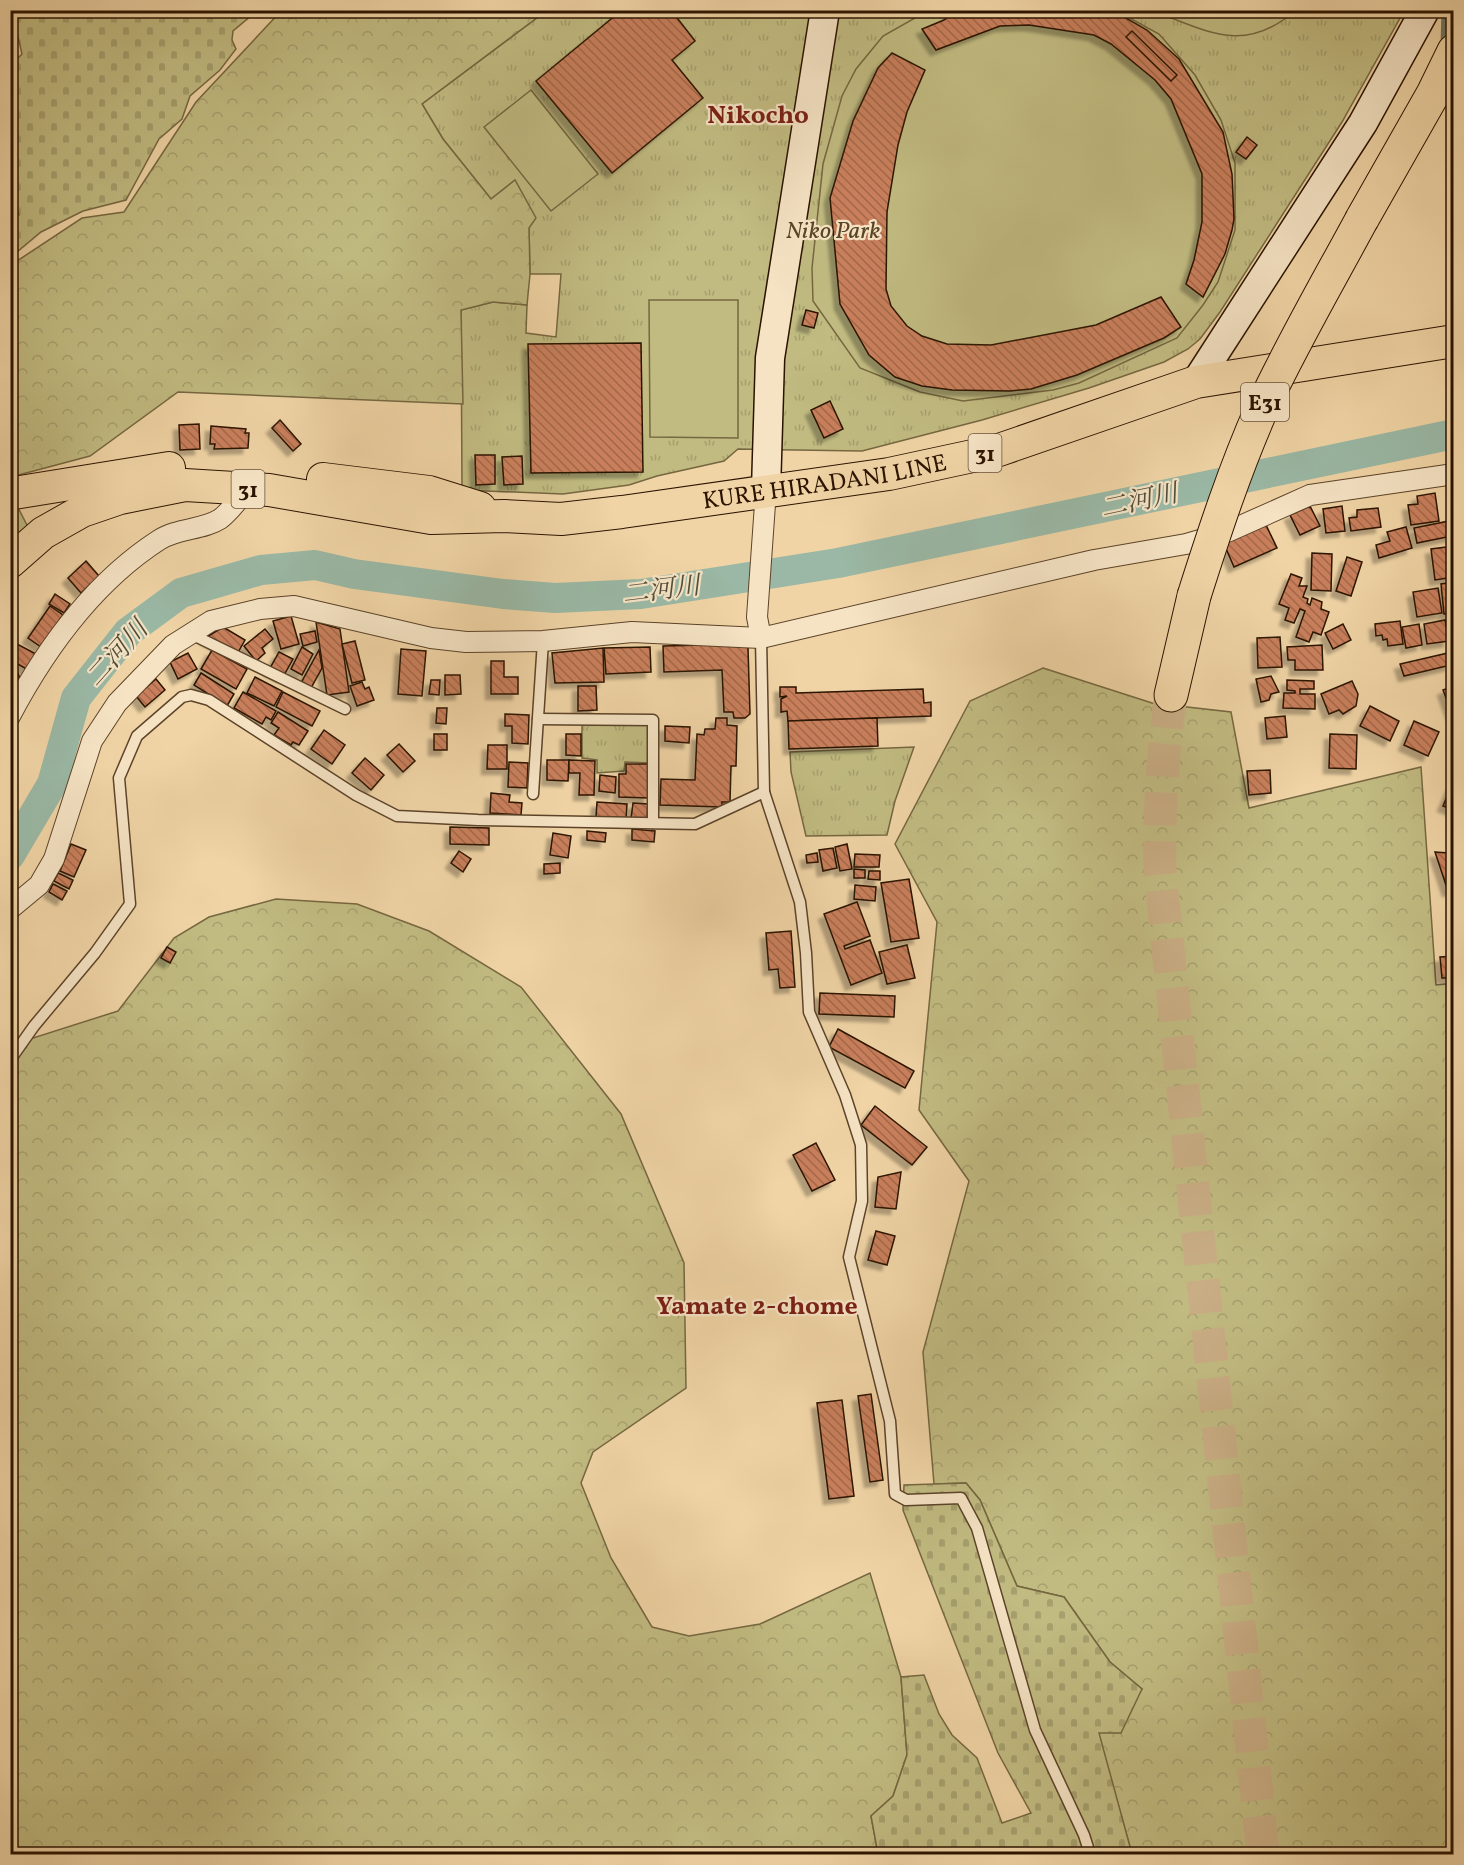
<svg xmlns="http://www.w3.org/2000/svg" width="1464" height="1865" viewBox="0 0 1464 1865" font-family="Vollkorn,'Noto Serif JP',serif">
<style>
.grass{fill:url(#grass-tufts);stroke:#766740;stroke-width:1.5}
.forest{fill:url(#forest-crowns);stroke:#766740;stroke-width:1.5}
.cemetery{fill:url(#cemetery-stones);stroke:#766740;stroke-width:1.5}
.garden{fill:#c1bb81;stroke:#766740;stroke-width:1.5}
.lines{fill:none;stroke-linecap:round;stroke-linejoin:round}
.stream{stroke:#6e7663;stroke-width:5}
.river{stroke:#9ab8a5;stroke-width:30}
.building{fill:url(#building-back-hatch);stroke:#2b1300;stroke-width:1.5;filter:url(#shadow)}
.highway-tunnel{stroke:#c9ad84;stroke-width:33;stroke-dasharray:33 16;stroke-linecap:butt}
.lane-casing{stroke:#5c4329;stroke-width:13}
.street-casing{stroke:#5c4329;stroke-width:22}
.secondary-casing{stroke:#2b1300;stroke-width:31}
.primary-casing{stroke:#2b1300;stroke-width:34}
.highway-casing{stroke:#2b1300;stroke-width:35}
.lane{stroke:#f5e3c4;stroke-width:10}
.street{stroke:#f5e3c4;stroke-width:20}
.secondary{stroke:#f5e3c4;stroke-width:28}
.primary{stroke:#f0d4a5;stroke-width:32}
.highway{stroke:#f0d4a5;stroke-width:33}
.highway-bridge-casing{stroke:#2b1300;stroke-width:35;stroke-linecap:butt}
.highway-bridge{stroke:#f0d4a5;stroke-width:33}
.labels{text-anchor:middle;stroke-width:4.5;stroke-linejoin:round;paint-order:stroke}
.shield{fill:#f5e3c4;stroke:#68513b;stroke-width:1.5}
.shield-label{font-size:22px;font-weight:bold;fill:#2b1300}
.park-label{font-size:24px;font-style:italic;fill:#584527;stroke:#f5e3c4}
.street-label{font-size:24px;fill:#2b1300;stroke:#f5e3c4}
.neighbourhood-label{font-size:26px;font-weight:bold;fill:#7a1f14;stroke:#f5e3c4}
.water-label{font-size:26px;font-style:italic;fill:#524d3a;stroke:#f5e3c4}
</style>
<defs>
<pattern id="grass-tufts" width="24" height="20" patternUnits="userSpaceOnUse" patternTransform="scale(1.5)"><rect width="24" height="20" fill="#c1bb81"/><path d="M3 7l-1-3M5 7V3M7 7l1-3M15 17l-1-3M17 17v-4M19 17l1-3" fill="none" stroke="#a6a06e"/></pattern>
<pattern id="forest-crowns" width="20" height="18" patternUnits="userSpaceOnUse" patternTransform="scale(1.5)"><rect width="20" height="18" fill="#c1bb81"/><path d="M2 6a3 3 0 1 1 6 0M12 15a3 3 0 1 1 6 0" fill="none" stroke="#a6a06e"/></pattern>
<pattern id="cemetery-stones" width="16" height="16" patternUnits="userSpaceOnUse" patternTransform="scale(1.5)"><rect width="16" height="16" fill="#c1bb81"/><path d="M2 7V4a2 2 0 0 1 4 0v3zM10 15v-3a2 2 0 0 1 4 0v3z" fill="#a6a06e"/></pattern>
<pattern id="building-back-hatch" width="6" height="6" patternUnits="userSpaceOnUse" patternTransform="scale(1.5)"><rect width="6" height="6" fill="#c97f5b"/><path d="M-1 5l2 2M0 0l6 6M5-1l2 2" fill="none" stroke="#a36749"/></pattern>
<filter id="shadow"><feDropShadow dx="-5.5" dy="5.5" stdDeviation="1.5" flood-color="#0004"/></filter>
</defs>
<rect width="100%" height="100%" fill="#f0d4a5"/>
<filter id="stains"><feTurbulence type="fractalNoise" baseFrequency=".00333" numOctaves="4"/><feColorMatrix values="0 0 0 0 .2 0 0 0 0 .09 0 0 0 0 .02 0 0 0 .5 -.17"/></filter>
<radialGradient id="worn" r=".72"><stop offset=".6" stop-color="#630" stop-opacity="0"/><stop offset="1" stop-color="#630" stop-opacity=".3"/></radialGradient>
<g class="grass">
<polygon points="546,11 1404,11 1342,122 1220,312 1200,339 1188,349 1164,362 1089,388 982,420 862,451 738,449 724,461 657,476 629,485 563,494 462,490 461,310 493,302 527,305 526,333 556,337 561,274 530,274 529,228 514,181 491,199 443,139 422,104"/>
<polygon points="582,721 651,722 651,763 625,762 624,771 597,773 597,760 582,758"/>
<polygon points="914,747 895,801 887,835 806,836 791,772 790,752"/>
</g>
<g class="forest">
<polygon points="282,10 546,11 422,104 443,139 491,199 515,180 536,218 529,228 530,274 527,305 493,302 461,310 463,404 178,392 90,456 11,477 11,265 82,218 124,212 196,102"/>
<polygon points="10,492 30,531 10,547"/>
<polygon points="1043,668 1152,703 1231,712 1249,808 1421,767 1436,985 1454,983 1453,1854 1132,1854 1098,1733 1142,1689 1110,1662 1064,1597 1017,1586 980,1500 966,1483 934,1484 923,1352 969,1181 919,1110 937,922 895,844 970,701"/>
<polygon points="276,899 357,904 429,931 521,987 621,1114 684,1263 686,1388 593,1452 581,1483 611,1558 652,1627 689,1636 760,1624 870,1573 901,1677 907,1755 893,1796 871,1816 878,1854 11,1854 11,1045 118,1011 174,938 209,917"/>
</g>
<g class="cemetery">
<polygon points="12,11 257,11 233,31 232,40 236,49 220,70 190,96 182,119 159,139 126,200 83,211 41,232 11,257 11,217 19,215 11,192 11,65 22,54"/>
<polygon points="966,1483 980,1500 1017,1586 1064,1597 1110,1662 1142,1689 1121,1733 1099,1733 1132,1854 878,1854 871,1816 893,1796 907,1755 901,1677 924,1675 939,1714 952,1735 977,1758 1002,1823 1031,1813 998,1753 903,1510 904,1485"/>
</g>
<g class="garden">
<polygon points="929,10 1117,11 1159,34 1195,75 1221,120 1235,163 1235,230 1218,282 1203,305 1177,338 1079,383 1053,390 963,401 920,392 860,368 813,301 812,268 823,164 842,96 856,69 883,36"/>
<path d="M1153 11 1295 10V11C1243 55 1208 31 1153 11Z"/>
<polygon points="531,90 598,174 551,211 484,127"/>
<polygon points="649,300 738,300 738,438 650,437"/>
</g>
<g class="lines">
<polyline class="stream" points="1443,45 1444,10"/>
<polyline class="river" points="10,855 52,784 76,698 128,632 181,593 261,570 315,565 354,574 503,594 555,598 641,594 838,563 1454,434"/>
</g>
<g class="building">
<polygon points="622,10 671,10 695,41 672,60 703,98 612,173 536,81"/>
<polygon points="955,10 1112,10 1147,30 1179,59 1223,132 1232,174 1234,219 1232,230 1225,254 1203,297 1186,284 1194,260 1202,222 1202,174 1171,99 1155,80 1111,44 1094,35 1029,25 1000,26 936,50 922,29 944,20"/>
<polygon points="1132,31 1177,75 1171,81 1126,37"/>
<polygon points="892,53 925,70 907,112 898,145 887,212 886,289 891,306 907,326 922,336 947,344 991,345 1096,325 1161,297 1181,327 1164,338 1077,375 1031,389 1010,391 952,390 922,386 895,377 869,355 840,304 830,198 853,121 878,68"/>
<polygon points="1247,137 1257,145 1246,159 1236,152"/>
<polygon points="806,310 818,313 814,328 802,325"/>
<polygon points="641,343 643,472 531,473 528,344"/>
<polygon points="830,401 843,429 824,438 811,410"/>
<polygon points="280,420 301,444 293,451 272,428"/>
<polygon points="199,424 200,449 180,450 179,425"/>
<polygon points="211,426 246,429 245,433 249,433 248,448 214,449 215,444 210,444"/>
<polygon points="475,455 495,455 495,484 476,485"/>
<polygon points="522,456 523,484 504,485 502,457"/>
<polygon points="1435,493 1439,521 1411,525 1408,505 1418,504 1417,496"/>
<polygon points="1310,506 1320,526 1300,535 1290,515"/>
<polygon points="1342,506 1345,531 1326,533 1323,509"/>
<polygon points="1378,508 1381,527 1351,531 1349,518 1357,517 1357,510"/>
<polygon points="1449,521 1452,536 1417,543 1414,528"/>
<polygon points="1266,525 1277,548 1234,567 1224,544"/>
<polygon points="1406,527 1412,548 1379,558 1376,545 1390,541 1387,532"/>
<polygon points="1454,546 1454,577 1435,580 1431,549"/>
<polygon points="1312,553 1332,554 1331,591 1311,590"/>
<polygon points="1347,557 1362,562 1351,596 1336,591"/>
<polygon points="86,561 99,576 81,593 68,578"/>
<polygon points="1291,574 1302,578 1299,586 1307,586 1303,597 1308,599 1307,603 1310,605 1312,598 1322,602 1321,609 1329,612 1321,635 1313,632 1309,642 1296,637 1305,611 1300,609 1294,623 1285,620 1289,608 1279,604"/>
<polygon points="1454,582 1454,613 1444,614 1441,584"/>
<polygon points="1438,588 1442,613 1417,617 1413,592"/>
<polygon points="55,594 70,604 64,613 49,604"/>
<polygon points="50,606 63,615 41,647 28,638"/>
<polygon points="291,616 299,644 281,649 273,621"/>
<polygon points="1445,620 1449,641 1427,644 1424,624"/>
<polygon points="1400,621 1403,644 1388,646 1387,639 1383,640 1382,635 1376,636 1375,624"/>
<polygon points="316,622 340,629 349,692 327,695"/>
<polygon points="1343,624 1351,640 1333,649 1325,633"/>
<polygon points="1419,624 1422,645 1406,648 1402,627"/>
<polygon points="223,627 245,640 236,656 205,638"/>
<polygon points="265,629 273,639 262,648 265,653 256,661 244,646"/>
<polygon points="315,631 317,642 303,646 300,634"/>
<polygon points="1280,637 1282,667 1258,668 1257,638"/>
<polygon points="355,641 365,680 352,683 342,644"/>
<polygon points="15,643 38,655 30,671 16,663 14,667 10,665 10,652"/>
<polygon points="744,644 748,648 750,714 745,718 734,718 733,712 724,712 722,670 664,672 663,646"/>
<polygon points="1322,645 1323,670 1295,670 1295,660 1288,660 1287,647"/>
<polygon points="302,647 313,654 302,675 291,669"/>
<polygon points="650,647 651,672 606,674 604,648"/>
<polygon points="603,648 604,682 555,683 552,653"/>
<polygon points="401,649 426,651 422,696 398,694"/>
<polygon points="212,650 247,669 236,689 201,669"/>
<polygon points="319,650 322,668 311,688 301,683"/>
<polygon points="279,652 293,659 283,677 269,670"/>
<polygon points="188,653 197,669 178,679 170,662"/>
<polygon points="1448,653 1451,665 1404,676 1400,664"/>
<polygon points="491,661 504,661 504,677 518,677 518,694 491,694"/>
<polygon points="15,666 23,686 10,706 10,668"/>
<polygon points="201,673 234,694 227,706 194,685"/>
<polygon points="445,675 460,675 461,694 445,695"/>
<polygon points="1271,676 1279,692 1271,694 1269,700 1261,702 1256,679"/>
<polygon points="255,677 282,691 274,706 247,693"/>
<polygon points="156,679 165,690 145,707 136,696"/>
<polygon points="431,680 440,680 439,695 429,694"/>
<polygon points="1287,680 1314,681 1314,689 1300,689 1300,694 1315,694 1315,709 1283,708 1284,693 1295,693 1295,691 1287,690"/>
<polygon points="1352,681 1358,694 1356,706 1343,714 1339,710 1329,714 1321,694"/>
<polygon points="362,682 365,689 369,687 374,700 357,706 350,686"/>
<polygon points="578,686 596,686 597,710 578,711"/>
<polygon points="1454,686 1454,717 1453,717 1443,690"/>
<polygon points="780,687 796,687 796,693 923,689 924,703 931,702 931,716 788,721 787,711 781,712 781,699 787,696 780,697"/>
<polygon points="243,692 276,711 271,720 266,717 262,724 234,708"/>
<polygon points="283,692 320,711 312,726 276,707"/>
<polygon points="1370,706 1399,721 1390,741 1360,726"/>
<polygon points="437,708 447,708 446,724 436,723"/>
<polygon points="278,712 308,731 299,745 293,742 291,745 274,735 279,728 271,723"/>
<polygon points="505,714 529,715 528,744 512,743 512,726 505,726"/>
<polygon points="1285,716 1287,737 1267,739 1265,718"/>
<polygon points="716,718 727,718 727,725 737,726 736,766 731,766 730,802 722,802 722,807 660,805 661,779 695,780 697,734 704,735 705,729 715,729"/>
<polygon points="877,718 878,746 789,749 788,721"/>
<polygon points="1414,721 1439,732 1428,756 1404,745"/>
<polygon points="665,726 690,727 689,743 665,741"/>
<polygon points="324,730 345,745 332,764 311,749"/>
<rect x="434" y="734" width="13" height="16"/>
<polygon points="566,734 581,734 581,756 566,755"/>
<polygon points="1330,734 1357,735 1356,769 1329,768"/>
<polygon points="399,744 415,761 403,772 387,755"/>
<polygon points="488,745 507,745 507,769 487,769"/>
<polygon points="365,758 384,775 371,790 352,773"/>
<polygon points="547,760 569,760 568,781 547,780"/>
<polygon points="569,760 595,761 594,795 579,795 580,773 569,773"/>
<polygon points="509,762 528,763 527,788 508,787"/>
<polygon points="626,764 650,764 649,798 619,797 619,774 626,774"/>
<polygon points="1270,770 1271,793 1249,795 1247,771"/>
<polygon points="600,775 616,777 615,793 599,791"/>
<polygon points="1454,780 1454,810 1443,806"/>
<polygon points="491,793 510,795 509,802 522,803 521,815 490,813"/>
<polygon points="597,802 627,804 626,819 596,817"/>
<polygon points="633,803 648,804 647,820 631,819"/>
<polygon points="450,827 489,828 489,845 450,844"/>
<polygon points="632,829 655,831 654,842 632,840"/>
<polygon points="587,831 606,833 605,842 587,840"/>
<polygon points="553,833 571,836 568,858 550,855"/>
<polygon points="71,844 86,850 74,877 60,871"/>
<polygon points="847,844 852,869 840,871 835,847"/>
<polygon points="833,848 837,868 823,871 819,850"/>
<polygon points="459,851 471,859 463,872 451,863"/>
<polygon points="1435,852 1448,853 1454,871 1454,889 1448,891"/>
<polygon points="817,853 818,862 807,863 806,855"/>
<polygon points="855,854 880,855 879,867 854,867"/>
<polygon points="560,863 560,873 544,874 544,864"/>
<polygon points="854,869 865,870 865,878 854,878"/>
<polygon points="869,871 880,871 880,880 868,879"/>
<polygon points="58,873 73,880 69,889 54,881"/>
<polygon points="909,879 919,938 891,942 881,883"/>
<polygon points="53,884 67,891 62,900 49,892"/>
<polygon points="855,885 876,887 875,901 854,899"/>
<polygon points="857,902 870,936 844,946 845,949 870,940 882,973 851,985 824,914"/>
<polygon points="791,931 795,987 780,988 778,969 769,970 766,933"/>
<polygon points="907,945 915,978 887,984 879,952"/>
<polygon points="167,947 176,952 170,963 161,958"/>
<polygon points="1454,956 1454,978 1442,978 1440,957"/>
<polygon points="820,993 895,996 894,1017 819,1014"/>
<polygon points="838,1029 914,1071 905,1088 829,1047"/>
<polygon points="875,1106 927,1147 912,1165 861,1125"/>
<polygon points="816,1143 835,1180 812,1191 793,1155"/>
<polygon points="901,1172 896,1209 875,1207 878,1177"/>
<polygon points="876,1231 895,1236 887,1265 868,1260"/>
<polygon points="871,1394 883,1480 870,1482 858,1396"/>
<polygon points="842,1400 854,1496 829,1499 817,1403"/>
</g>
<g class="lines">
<path class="highway-tunnel" d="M1171 695C1162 755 1159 812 1160 872L1263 1854"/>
<g class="lane-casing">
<g id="lane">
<polyline points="191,634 345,709"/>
<polyline points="761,638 764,792 800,902 806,953 809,1012 845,1095 861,1145 862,1201 849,1257 890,1421 895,1494 906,1500 961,1498 977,1528 1035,1730 1084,1835 1090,1854"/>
<polyline points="538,719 653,720 653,823"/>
<polyline points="533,794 543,641"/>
<polyline points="10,1060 34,1026 95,953 130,904 119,778 137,736 182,697 191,695 209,700 356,795 397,816 478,820 695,824 764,792"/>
</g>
</g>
<g class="street-casing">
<g id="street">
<polyline points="761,638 757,617 766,490"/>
<path d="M10 716C46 648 94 582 159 540 177 528 203 530 220 519 230 512 239 498 248 489"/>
<polyline points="10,909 39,885 54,859 92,741 117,703 173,645 211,621 260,609 294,606 431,638 466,642 543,641 632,632 761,638 1094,560 1186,544 1227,532 1310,495 1454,474"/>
</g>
</g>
<g class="secondary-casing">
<g id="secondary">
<polyline points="1196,382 1363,123 1425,10"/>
<polyline points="766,490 770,358 825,10"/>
</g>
</g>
<g class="primary-casing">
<g id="primary">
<polyline points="323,479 429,492 480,508"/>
<polyline points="14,493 169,468"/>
<path id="s1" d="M10 562 43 533 82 511 120 498 185 485 269 490 431 518 504 516 561 519 622 512 889 474 996 451 1196 382 1454 341"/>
</g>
</g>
<g class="highway-casing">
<g id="highway">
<polyline points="1362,219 1433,94 1454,51"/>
<polyline points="1171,695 1194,596"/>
</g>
</g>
<use href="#lane" class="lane"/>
<use href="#street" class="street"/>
<use href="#secondary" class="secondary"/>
<use href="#primary" class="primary"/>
<use href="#highway" class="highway"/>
<g class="highway-bridge-casing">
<path id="highway-bridge" d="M1194 596C1214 533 1235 469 1262 408 1292 344 1328 282 1362 219"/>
</g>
<use href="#highway-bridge" class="highway-bridge"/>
</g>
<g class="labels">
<g class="shield">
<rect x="1241" y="383" width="48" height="38" rx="4.5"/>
<rect x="968.5" y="434" width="33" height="38" rx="4.5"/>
<rect x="231.5" y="470" width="33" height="38" rx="4.5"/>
</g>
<g class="shield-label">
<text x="1265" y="410">E31</text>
<text x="985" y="461">31</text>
<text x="248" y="497">31</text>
</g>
<g class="park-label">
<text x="833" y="238">Niko Park</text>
</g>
<g class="street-label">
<text dy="8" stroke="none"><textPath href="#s1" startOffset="840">KURE HIRADANI LINE</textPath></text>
</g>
<g class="neighbourhood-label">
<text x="758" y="123">Nikocho</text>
<text x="757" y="1314">Yamate 2-chome</text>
</g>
<g class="water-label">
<text transform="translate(1139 500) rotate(-12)" y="9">二河川</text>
<text transform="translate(661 589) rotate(-7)" y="9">二河川</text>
<text transform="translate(116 653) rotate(-48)" y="9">二河川</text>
</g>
</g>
<rect width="1464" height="1865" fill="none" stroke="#f0d4a5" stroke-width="36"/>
<rect x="12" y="12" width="1440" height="1841" fill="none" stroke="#2b1300" stroke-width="3"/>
<rect x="18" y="18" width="1428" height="1829" fill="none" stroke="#2b1300" stroke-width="1.5"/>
<rect width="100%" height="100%" filter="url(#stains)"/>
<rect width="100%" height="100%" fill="url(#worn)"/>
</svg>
